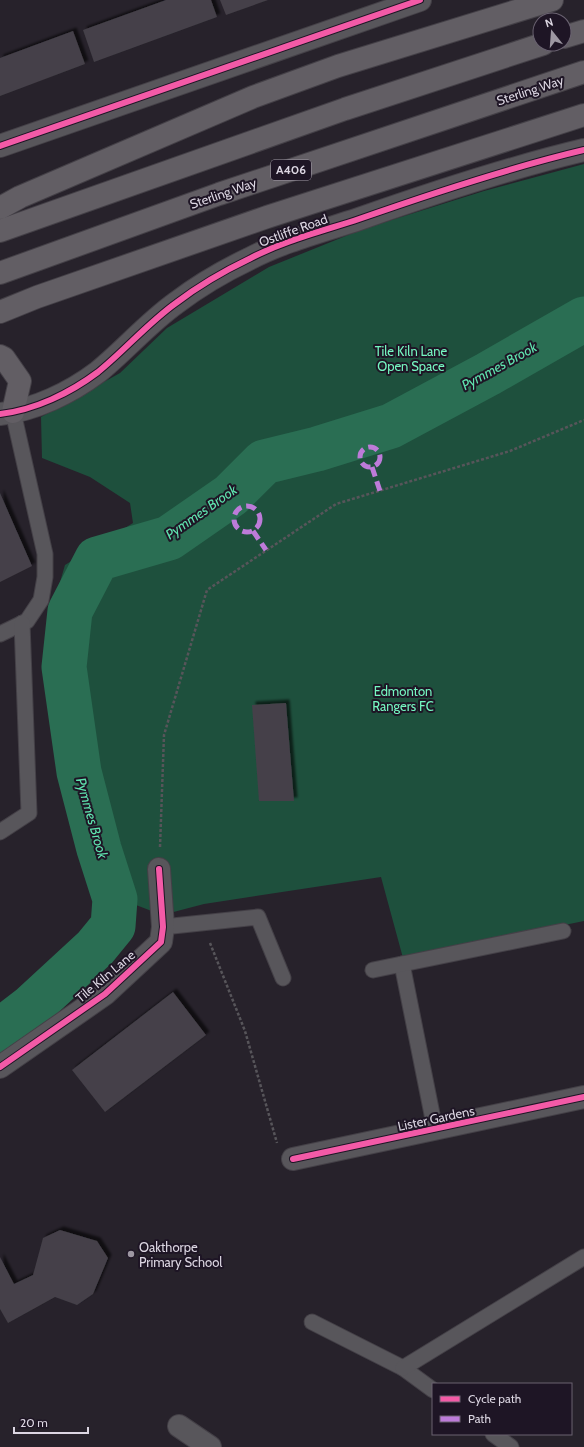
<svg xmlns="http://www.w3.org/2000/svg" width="584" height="1447" viewBox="0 0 584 1447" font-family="Cabin,sans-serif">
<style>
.green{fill:#1e503d}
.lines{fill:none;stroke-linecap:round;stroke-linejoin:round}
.river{stroke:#2a6e53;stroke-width:45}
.building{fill:#444048;filter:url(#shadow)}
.service-casing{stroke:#444047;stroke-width:17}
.minor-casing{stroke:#444047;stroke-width:24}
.tertiary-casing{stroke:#444047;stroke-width:24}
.trunk-casing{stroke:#444047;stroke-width:24}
.path{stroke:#57555a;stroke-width:2.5;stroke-dasharray:3 2;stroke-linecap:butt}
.service{stroke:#58565b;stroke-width:15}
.minor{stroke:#58565b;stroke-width:22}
.tertiary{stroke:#58565b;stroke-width:22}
.trunk{stroke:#625e64;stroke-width:22}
.quiet{stroke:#bd7bd9;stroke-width:5;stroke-dasharray:10 5;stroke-linecap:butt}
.cycleway-casing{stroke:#1e1525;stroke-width:8}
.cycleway{stroke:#f35aa7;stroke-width:6}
.poi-dot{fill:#9d97a2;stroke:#1e1525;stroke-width:1.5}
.labels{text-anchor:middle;stroke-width:4;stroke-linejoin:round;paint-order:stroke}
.shield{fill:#1e1525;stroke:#a39ca9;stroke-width:1}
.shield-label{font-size:12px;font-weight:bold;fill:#dcd6e2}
.street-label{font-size:13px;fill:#dcd6e2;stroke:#1e1525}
.park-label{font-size:13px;fill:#75f7c1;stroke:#1e1525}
.poi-label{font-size:13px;fill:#dcd6e2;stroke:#1e1525;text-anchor:start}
.water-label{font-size:14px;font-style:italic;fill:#5fe3ae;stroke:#1e1525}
</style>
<defs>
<filter id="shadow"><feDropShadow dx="3.5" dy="-3.5" stdDeviation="1" flood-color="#0009"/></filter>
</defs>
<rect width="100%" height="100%" fill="#27222b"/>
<polygon class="green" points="584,164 584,921 403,958 381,877 204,904 162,915 123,900 101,892 61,764 46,630 65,565 133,523 130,503 90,477 42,458 41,417 120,373 167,328 269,267 363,229 484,191"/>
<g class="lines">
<polyline class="river" points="0,1031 31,1007 95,948 113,926 115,899 99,849 79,772 64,667 70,611 97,559 169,538 231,495 264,462 317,449 391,426 488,374 584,319"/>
</g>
<g class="building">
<polygon points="166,0 211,0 217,17 94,62 83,30"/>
<polygon points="220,0 268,0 226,15"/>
<polygon points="73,31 85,64 0,96 0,58"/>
<polygon points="0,493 32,566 0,582"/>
<polygon points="286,703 294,801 259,801 252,705"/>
<polygon points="173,992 206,1035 105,1112 72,1070"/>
<polygon points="60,1230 97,1241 108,1258 93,1294 77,1305 55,1297 8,1323 0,1309 0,1257 14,1284 33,1275 43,1238"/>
</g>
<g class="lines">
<g class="service-casing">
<g id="service">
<polyline points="0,634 27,621 41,600 45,577 45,554 13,412"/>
<polyline points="0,832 29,813 22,623"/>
<polyline points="163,927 258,917 283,978"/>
<polyline points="402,964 435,1129"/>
<polyline points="373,970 563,931"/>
<polyline points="312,1322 403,1368 433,1390"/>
<polyline points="403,1368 584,1257"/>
<polyline points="493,1434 511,1447"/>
</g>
</g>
<g class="minor-casing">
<g id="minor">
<polyline points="0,146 420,0"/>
<polyline points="0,1067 105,994 161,942 163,927 159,869"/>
<polyline points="293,1159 584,1097"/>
<polyline points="179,1426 210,1447"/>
</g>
</g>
<g class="tertiary-casing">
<path id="tertiary" d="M0 414C35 410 70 393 98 372 125 350 148 323 176 303 197 287 226 270 249 259 283 241 323 231 359 219 433 193 508 168 584 150"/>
</g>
<g class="trunk-casing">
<g id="trunk">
<polyline points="564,37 584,31"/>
<polyline points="0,208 20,197 253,97 338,66 552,0"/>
<polyline points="0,231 345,109 543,44"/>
<polyline points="0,273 219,194 584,72"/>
<polyline points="0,312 37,297 267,217 584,115"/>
<polyline points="0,356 4,358 20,381 13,412"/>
</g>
</g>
<g class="path">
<polyline points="160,847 164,735 207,590 336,504 510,451 584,420"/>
<polyline points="210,943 245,1031 277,1143"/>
</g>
<use href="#service" class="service"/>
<use href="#minor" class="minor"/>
<use href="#tertiary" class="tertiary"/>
<use href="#trunk" class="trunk"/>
<g class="quiet">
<circle cx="370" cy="457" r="10"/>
<polyline points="372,467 380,491"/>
<circle cx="247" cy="519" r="13"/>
<polyline points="253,531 266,550"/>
</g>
<g class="cycleway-casing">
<g id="cycleway">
<polyline points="0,146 420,0"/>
<path d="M0 414C35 410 70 393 98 372 125 350 148 323 176 303 197 287 226 270 249 259 283 241 323 231 359 219 433 193 508 168 584 150"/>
<polyline points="0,1067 105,994 161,942 163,927 159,869"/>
<polyline points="293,1159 584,1097"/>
</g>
</g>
<use href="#cycleway" class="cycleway"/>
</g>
<circle class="poi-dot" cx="131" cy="1254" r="4"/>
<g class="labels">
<rect class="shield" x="271" y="160" width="40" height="20" rx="3"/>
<g class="shield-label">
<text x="291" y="174">A406</text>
</g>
<g class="street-label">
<text transform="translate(530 90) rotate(-18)" y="5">Sterling Way</text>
<text transform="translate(223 193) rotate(-19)" y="5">Sterling Way</text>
<text transform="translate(293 230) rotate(-20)" y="5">Ostliffe Road</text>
<text transform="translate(105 976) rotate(-40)" y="5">Tile Kiln Lane</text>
<text transform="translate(436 1118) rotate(-12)" y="5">Lister Gardens</text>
</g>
<g class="park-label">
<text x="411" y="356">Tile Kiln Lane<tspan x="411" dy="15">Open Space</tspan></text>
<text x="403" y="696">Edmonton<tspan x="403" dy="15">Rangers FC</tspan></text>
</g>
<g class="poi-label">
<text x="139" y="1252">Oakthorpe<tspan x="139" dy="15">Primary School</tspan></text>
</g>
<g class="water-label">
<text transform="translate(499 366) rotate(-29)" y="5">Pymmes Brook</text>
<text transform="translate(201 512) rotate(-35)" y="5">Pymmes Brook</text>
<text transform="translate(92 818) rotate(74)" y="5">Pymmes Brook</text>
</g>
</g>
<rect x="432" y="1383" width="140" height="52" fill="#1e1525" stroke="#6a6271"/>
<rect x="440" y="1396" width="20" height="6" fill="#f35aa7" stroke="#6a6271"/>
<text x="468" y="1403" font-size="12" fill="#dcd6e2">Cycle path</text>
<rect x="440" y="1416" width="20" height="6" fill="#bd7bd9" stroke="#6a6271"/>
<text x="468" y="1423" font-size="12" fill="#dcd6e2">Path</text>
<g transform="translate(552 32) rotate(343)"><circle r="19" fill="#1e1525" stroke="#6a6271"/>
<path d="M0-3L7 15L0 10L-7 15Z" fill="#9d97a2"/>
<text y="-6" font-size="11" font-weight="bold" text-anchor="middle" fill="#dcd6e2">N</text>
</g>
<path d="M14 1427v6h74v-6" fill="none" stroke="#dcd6e2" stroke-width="2"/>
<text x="20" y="1427" font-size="12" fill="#dcd6e2" stroke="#1e1525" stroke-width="3" paint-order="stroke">20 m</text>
</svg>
